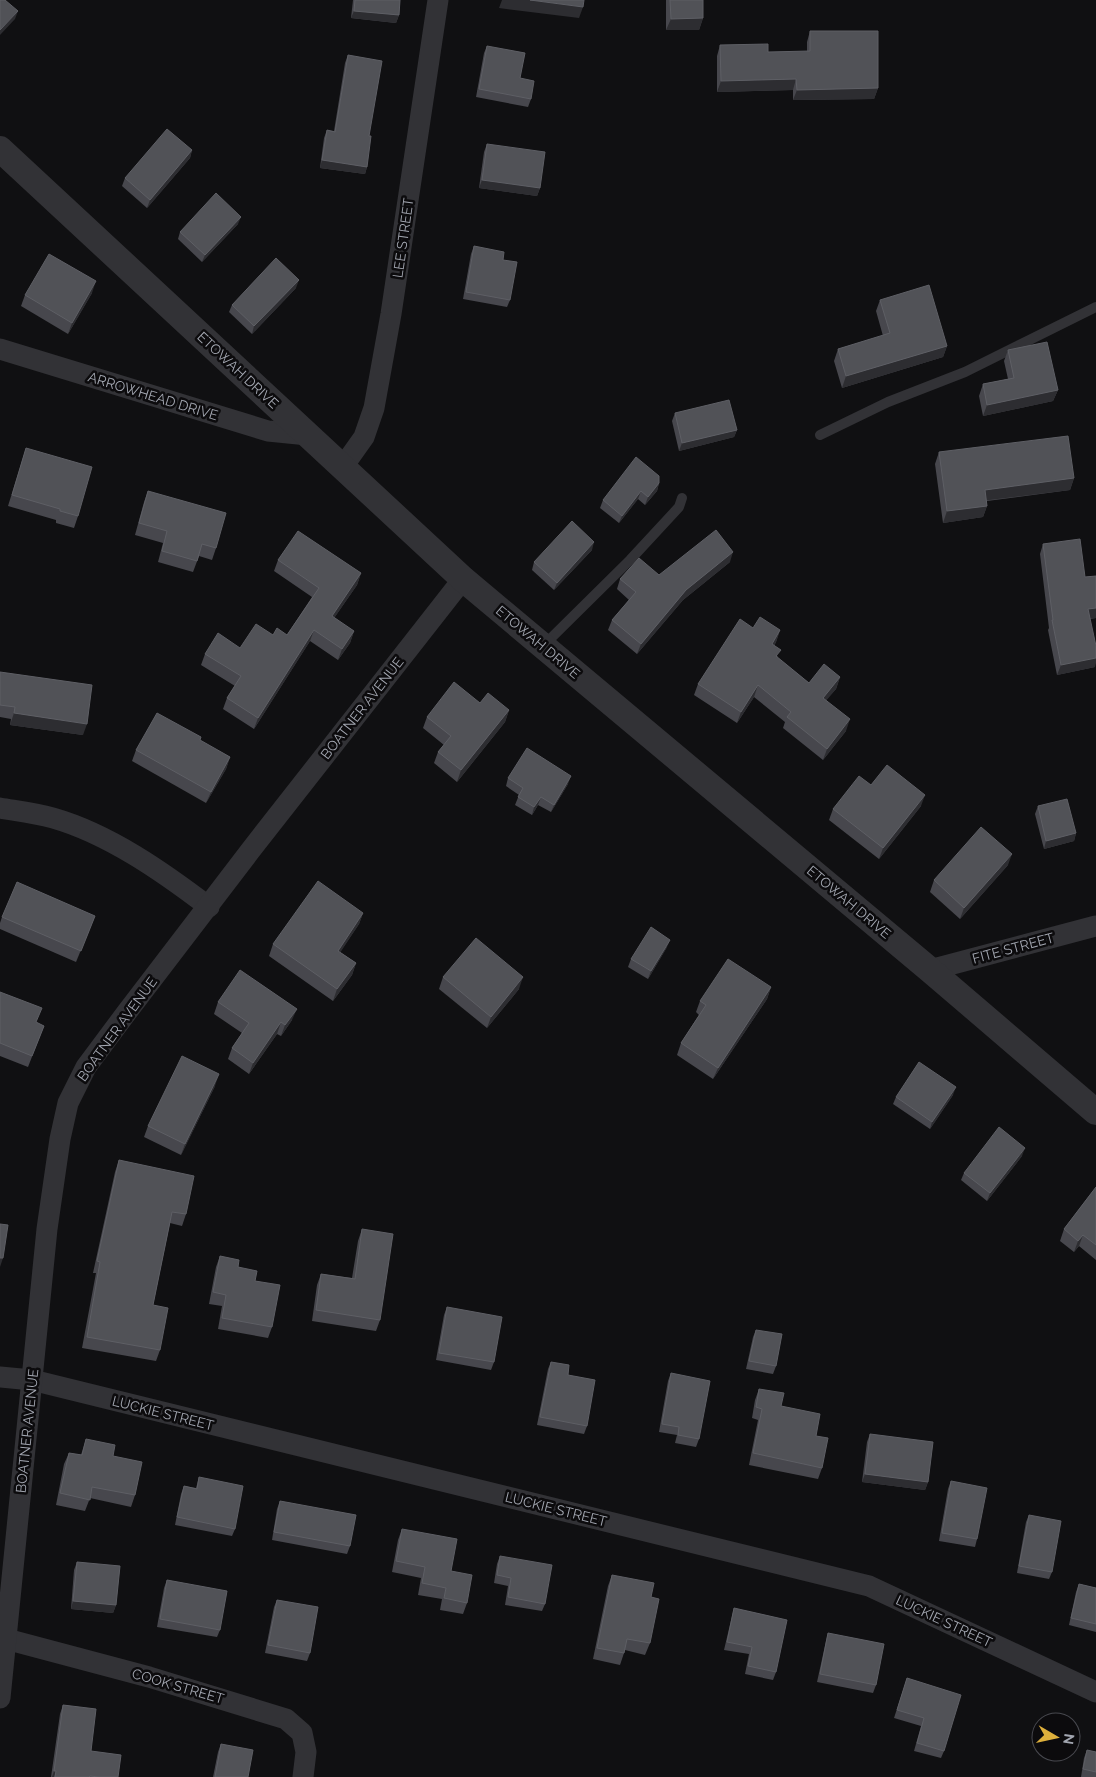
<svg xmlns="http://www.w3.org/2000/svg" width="1096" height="1777" viewBox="0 0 1096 1777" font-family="Raleway,sans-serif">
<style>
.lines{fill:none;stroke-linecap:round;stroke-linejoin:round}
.service{stroke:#323236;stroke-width:10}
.minor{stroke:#323236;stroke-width:21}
.tertiary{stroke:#323236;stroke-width:26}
.wall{fill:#47474d}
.shaded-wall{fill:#2d2d31}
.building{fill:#515257;stroke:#5e5f65}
.labels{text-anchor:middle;stroke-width:5;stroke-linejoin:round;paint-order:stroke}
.street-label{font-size:14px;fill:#a3a7b1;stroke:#0c0b0d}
</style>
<rect width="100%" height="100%" fill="#101012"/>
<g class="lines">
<g class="service">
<polyline points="820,435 888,402 965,372 1096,307"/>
<polyline points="543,646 630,560 679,507 682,498"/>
</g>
<g class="minor">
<polyline points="0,349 268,431 308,435"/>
<polyline points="342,468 364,437 374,408 391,314 438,0"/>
<path d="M0 808C18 811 36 813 53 818 109 834 163 872 209 907"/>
<polyline points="930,970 1096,926"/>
<polyline points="0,1377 32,1380 869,1586 1096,1692"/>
<polyline points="6,1639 149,1677 286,1719 302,1733 306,1752 303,1777"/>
<polyline points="0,1698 47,1229 60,1139 68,1103 86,1067 127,1012 250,851 463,579"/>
</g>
<polyline class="tertiary" points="0,149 463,579 930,970 1096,1112"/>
</g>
<g class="wall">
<polygon points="353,0 400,0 399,15 396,23 351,18"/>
<polygon points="666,0 703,0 703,18 699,30 666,30"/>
<polygon points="810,31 878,88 874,99 793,100 793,90 717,92 717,56 720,45 768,52 807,52 807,42"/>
<polygon points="487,46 520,78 531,99 528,107 476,97 484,53"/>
<polygon points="348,55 369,136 367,167 365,174 320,168 324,138 327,130 334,131 345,63"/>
<polygon points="487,144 540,188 537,196 479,188 484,152"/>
<polygon points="192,150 190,158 147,208 122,186 125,178"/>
<polygon points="238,224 202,262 178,239 180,232"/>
<polygon points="474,246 503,260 510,300 507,307 463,299 471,254"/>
<polygon points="296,288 252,334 229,312 232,305"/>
<polygon points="92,293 68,334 21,306 25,295"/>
<polygon points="880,300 947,346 943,357 842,388 834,361 838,349 883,336 876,311"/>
<polygon points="1008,350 1058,390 1053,401 983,416 979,396 983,384 1008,379 1004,361"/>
<polygon points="675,413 737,430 734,437 679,451 672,421"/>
<polygon points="26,448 78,516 74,528 56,523 56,520 8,506"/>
<polygon points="939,452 1074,478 1070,490 987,501 987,506 983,517 943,523 935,464"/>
<polygon points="659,483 657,491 645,505 638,499 619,523 600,508 603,500"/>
<polygon points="148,491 216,548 212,560 199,556 193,572 158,562 163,543 135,535 144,502"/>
<polygon points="1043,544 1085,577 1096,576 1096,618 1090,619 1095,667 1057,675 1048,630 1049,628 1040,554"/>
<polygon points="592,550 554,590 532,570 534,562"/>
<polygon points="278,560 361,573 357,585 334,618 354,631 350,643 338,660 310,641 254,729 223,709 227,698 235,686 201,665 205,654 240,648 287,635 312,597 274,571"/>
<polygon points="730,562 683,600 637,654 608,630 612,620 629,600 617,589 620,579 659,575"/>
<polygon points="753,628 780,630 776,642 774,646 778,658 809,683 840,677 836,689 826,700 846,731 823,760 783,728 785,722 754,697 737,723 694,695 698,684"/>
<polygon points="0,672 83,735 10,725 11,719 0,717"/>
<polygon points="480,703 509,710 505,722 457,782 434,763 438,752 444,745 423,728 427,717"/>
<polygon points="200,741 230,757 226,769 206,803 132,761 136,750"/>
<polygon points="508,778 568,784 551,812 538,805 532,815 515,805 519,795 506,786"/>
<polygon points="871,785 921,806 879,859 829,820 833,809"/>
<polygon points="1038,806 1076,833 1074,841 1044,849 1035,814"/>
<polygon points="1008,865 960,919 930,892 934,880"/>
<polygon points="363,913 359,924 340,952 356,963 352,975 333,1001 269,956 273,944"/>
<polygon points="95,916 76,962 0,929 0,923 2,917"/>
<polygon points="667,947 648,979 628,967 631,959"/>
<polygon points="443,977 519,989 487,1028 439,989"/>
<polygon points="771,987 767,999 713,1079 677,1055 681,1043 699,1015 696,1012 700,1001"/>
<polygon points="0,992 36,1023 44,1026 28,1067 0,1056"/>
<polygon points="218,1002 292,1020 281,1036 277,1034 249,1074 228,1059 232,1048 242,1033 214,1014"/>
<polygon points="215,1086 181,1155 144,1137 148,1126"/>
<polygon points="953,1095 930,1129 893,1104 896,1097"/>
<polygon points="1022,1156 987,1201 961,1180 964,1173"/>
<polygon points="119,1160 186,1214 182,1226 170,1223 153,1305 160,1350 156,1361 82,1348 96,1273 93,1273 115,1172"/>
<polygon points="1096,1187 1096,1260 1079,1246 1074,1252 1060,1241 1064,1229"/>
<polygon points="362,1229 380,1320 376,1331 312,1321 317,1285 321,1274 352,1278 358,1241"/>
<polygon points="220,1256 238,1267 255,1281 272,1327 268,1338 218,1329 222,1306 209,1304 216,1267"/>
<polygon points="447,1307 494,1362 491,1370 436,1360 444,1315"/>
<polygon points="756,1330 776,1366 773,1374 746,1369 753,1337"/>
<polygon points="551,1362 568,1375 587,1426 584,1434 537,1425 548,1369"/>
<polygon points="671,1373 699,1439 696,1447 675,1443 677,1435 659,1432 668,1381"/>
<polygon points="759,1389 781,1406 822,1468 818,1479 749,1465 758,1420 752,1418 755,1400"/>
<polygon points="870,1434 928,1482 925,1490 862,1482 867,1442"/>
<polygon points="86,1439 113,1456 135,1495 131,1507 90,1498 85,1511 56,1505 64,1464 69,1453 81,1455"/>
<polygon points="199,1477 235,1529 232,1536 175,1525 181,1494 184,1486 196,1488"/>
<polygon points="951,1481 977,1539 975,1547 939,1541 948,1489"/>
<polygon points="280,1501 350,1546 347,1554 272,1540 277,1509"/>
<polygon points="1029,1515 1052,1572 1049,1579 1017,1573 1026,1522"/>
<polygon points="402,1529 451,1571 467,1603 463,1614 440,1610 442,1599 418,1595 421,1578 392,1572 398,1540"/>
<polygon points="500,1556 545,1604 542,1611 505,1605 508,1586 494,1583 497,1564"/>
<polygon points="77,1562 116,1605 113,1613 71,1609 74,1570"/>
<polygon points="612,1575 651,1597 650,1643 645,1655 625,1650 620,1665 593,1659 608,1586"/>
<polygon points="167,1580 220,1630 217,1637 157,1627 164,1588"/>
<polygon points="1079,1584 1096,1588 1096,1632 1069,1625 1076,1592"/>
<polygon points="277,1600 310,1653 307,1661 265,1653 274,1607"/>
<polygon points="734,1608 776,1672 773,1680 745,1674 749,1654 724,1650 732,1616"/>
<polygon points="828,1633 876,1685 873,1693 817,1682 826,1641"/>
<polygon points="907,1678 944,1751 941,1758 914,1751 921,1726 894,1718"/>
<polygon points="63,1705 91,1751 118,1777 51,1777 60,1714"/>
<polygon points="221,1744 248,1777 213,1777 218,1752"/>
<polygon points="1087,1750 1096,1752 1096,1777 1081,1777 1084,1758"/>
</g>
<g class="shaded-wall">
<polygon points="502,0 530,0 583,7 579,18 499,8"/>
<polygon points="18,11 15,19 0,35 0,30"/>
<polygon points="354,11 399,15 396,23 351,18"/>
<polygon points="703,18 699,30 666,30 671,19"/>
<polygon points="796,79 793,90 717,92 721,81"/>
<polygon points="878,88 874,99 793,100 797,90"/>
<polygon points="192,150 190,158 147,208 150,200"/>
<polygon points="322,160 367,167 365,174 320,168"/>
<polygon points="482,180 540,188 537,196 479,188"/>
<polygon points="241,217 238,224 202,262 205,255"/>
<polygon points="299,280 296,288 252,334 254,326"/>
<polygon points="96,281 92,293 68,334 72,323"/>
<polygon points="947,346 943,357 842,388 846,376"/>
<polygon points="1058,390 1053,401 983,416 987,405"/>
<polygon points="737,430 734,437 679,451 682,443"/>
<polygon points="1074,478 1070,490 981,501 985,490"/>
<polygon points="659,483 657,491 645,505 648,497"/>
<polygon points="641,491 638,499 619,523 622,516"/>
<polygon points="987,506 983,517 943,523 947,511"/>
<polygon points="594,542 592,550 554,590 557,583"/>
<polygon points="733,552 730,562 683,600 637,654 641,644 686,590"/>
<polygon points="361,573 357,585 328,627 332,616"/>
<polygon points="1096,608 1096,618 1085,619 1088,609"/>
<polygon points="314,630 310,641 254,729 258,718"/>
<polygon points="780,630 776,642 768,656 772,644"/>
<polygon points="354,631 350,643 338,660 342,649"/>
<polygon points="1096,658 1096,663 1095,667 1057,675 1061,665"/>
<polygon points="840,677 836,689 819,709 823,698"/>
<polygon points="758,685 754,697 737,723 741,712"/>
<polygon points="509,710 505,722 457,782 461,770"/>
<polygon points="14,713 87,724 83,735 10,725"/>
<polygon points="850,719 846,731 823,760 827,749"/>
<polygon points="230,757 226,769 206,803 211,792"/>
<polygon points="571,776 568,784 551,812 554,805"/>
<polygon points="925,795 921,806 879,859 883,848"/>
<polygon points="541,797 538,805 532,815 534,807"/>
<polygon points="1076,833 1074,841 1044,849 1046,841"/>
<polygon points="1012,854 1008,865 960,919 964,908"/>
<polygon points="363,913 359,924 334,962 338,951"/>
<polygon points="670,940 667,947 648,979 651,971"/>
<polygon points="356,963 352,975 333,1001 337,989"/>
<polygon points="523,977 519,989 487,1028 491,1017"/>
<polygon points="771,987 767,999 713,1079 718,1068"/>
<polygon points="297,1009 292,1020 281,1036 285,1025"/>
<polygon points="281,1022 277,1034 249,1074 253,1063"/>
<polygon points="219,1074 215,1086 181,1155 185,1144"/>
<polygon points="956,1087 953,1095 930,1129 932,1122"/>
<polygon points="1025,1148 1022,1156 987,1201 990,1193"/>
<polygon points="1083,1235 1079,1246 1074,1252 1078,1241"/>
<polygon points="0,1258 3,1258 0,1267"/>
<polygon points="865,1474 928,1482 925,1490 862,1482"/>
<polygon points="73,1601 116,1605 113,1613 71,1609"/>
<polygon points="54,1771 56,1771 54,1777 52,1777"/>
</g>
<g class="building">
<polygon points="0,0 5,0 18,11 0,30"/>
<polygon points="355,0 400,0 399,15 354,11"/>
<polygon points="530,0 584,0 583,7"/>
<polygon points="670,0 703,0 703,18 671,19"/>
<polygon points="810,31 878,31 878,88 797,90 796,79 721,81 720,45 768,44 768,52 810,51"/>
<polygon points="487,46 525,53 520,78 534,81 531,99 479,89"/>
<polygon points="348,55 382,61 369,136 371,136 367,167 322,160 327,130 335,132"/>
<polygon points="167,129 192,150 150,200 125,178"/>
<polygon points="487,144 545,152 540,188 482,180"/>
<polygon points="216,193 241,217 205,255 180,232"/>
<polygon points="474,246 504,252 503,260 517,262 510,300 466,292"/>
<polygon points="49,254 96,281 72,323 25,295"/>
<polygon points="276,258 299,280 254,326 232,305"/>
<polygon points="929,285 947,346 846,376 838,349 890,333 880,300"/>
<polygon points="1047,342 1058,390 987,405 983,384 1014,378 1008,350"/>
<polygon points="729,400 737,430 682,443 675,413"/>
<polygon points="1068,436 1074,478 985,490 987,506 947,511 939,452"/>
<polygon points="26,448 92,467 78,516 60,511 60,509 12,495"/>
<polygon points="636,457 659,476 659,483 648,497 641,491 622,516 603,500"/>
<polygon points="148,491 226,513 216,548 202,544 197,561 162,551 167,531 139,523"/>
<polygon points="572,521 594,542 557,583 534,562"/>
<polygon points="716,530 733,552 686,590 641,644 612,620 636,592 620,579 639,558 659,575"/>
<polygon points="298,531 361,573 332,616 354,631 342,649 314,630 258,718 227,698 241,676 205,654 218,633 240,648 256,624 273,635 277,628 287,635 319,588 278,560"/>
<polygon points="1080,539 1085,577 1096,576 1096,608 1088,609 1096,646 1096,658 1061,665 1052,620 1053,620 1043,544"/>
<polygon points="760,617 780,630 772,644 781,650 776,656 809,683 824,664 840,677 823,698 850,719 827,749 787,717 791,712 758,685 741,712 698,684 740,619 753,628"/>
<polygon points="0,672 92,685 87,724 14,713 15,707 0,705"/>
<polygon points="454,682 480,703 488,693 509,710 461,770 438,752 451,736 427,717"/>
<polygon points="157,713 201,737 200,740 230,757 211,792 136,750"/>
<polygon points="527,748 571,776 554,805 541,797 534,807 518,797 523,788 508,778"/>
<polygon points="887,765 925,795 883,848 833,809 859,776 871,785"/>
<polygon points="1067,799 1076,833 1046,841 1038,806"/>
<polygon points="981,827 1012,854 964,908 934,880"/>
<polygon points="318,881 363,913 338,951 356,963 337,989 273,944"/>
<polygon points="17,882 95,916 81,951 2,917"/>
<polygon points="651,927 670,940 651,971 631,959"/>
<polygon points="476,938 523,977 491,1017 443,977"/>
<polygon points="728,959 771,987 718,1068 681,1043 706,1005 700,1001"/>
<polygon points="240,970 297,1009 285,1025 281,1022 253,1063 232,1048 249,1023 218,1002"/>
<polygon points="0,992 42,1008 36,1022 44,1026 32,1056 0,1043"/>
<polygon points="182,1056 219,1074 185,1144 148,1126"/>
<polygon points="919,1062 956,1087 932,1122 896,1097"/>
<polygon points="999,1127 1025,1148 990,1193 964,1173"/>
<polygon points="119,1160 194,1176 186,1214 172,1212 153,1305 168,1308 160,1350 87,1337 100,1262 97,1261"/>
<polygon points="1096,1187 1096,1245 1083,1235 1078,1241 1064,1229"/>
<polygon points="0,1224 8,1225 3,1258 0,1258"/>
<polygon points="362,1229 393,1234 380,1320 316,1310 321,1274 355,1279"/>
<polygon points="220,1256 239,1260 238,1267 257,1271 255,1281 280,1285 272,1327 222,1318 226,1295 213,1292"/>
<polygon points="447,1307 502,1317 494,1362 439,1353"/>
<polygon points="756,1330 782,1334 776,1366 749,1361"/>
<polygon points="551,1362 569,1365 568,1375 595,1380 587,1426 540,1417"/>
<polygon points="671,1373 710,1381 699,1439 678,1435 679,1427 662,1424"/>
<polygon points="759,1389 784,1393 781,1406 820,1414 816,1436 828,1438 822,1468 753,1453 762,1409 756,1407"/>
<polygon points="870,1434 933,1442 928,1482 865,1474"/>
<polygon points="86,1439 115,1445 113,1456 142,1462 135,1495 92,1487 90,1500 60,1493 69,1453 82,1455"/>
<polygon points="199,1477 243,1486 235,1529 177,1517 184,1486 197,1489"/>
<polygon points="951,1481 987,1488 977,1539 942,1533"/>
<polygon points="280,1501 356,1515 350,1546 274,1532"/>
<polygon points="1029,1515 1061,1521 1052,1572 1019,1566"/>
<polygon points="402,1529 457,1539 451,1571 472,1575 467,1603 444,1598 446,1588 422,1583 425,1567 396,1561"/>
<polygon points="500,1556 552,1565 545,1604 508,1597 511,1578 497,1575"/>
<polygon points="77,1562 120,1566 116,1605 73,1601"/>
<polygon points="612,1575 654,1583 651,1597 659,1599 650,1643 627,1639 624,1653 597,1648"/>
<polygon points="167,1580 227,1591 220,1630 160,1619"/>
<polygon points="1079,1584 1096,1588 1096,1624 1071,1618"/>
<polygon points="277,1600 318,1607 310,1653 268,1645"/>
<polygon points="734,1608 787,1620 776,1672 748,1666 752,1647 727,1642"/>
<polygon points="828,1633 884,1644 876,1685 820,1674"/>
<polygon points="907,1678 961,1695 944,1751 917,1743 924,1718 897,1710"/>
<polygon points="63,1705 96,1709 91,1751 121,1755 118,1777 99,1777 90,1776 89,1777 55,1777 56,1771 54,1771"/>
<polygon points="221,1744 253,1750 248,1777 215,1777"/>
<polygon points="1087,1750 1096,1752 1096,1772 1083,1769"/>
</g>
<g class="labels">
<g class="street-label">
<text transform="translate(403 238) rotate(-82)" y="5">LEE STREET</text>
<text transform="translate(238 370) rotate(43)" y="5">ETOWAH DRIVE</text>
<text transform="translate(153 396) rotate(17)" y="5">ARROWHEAD DRIVE</text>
<text transform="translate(538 642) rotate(40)" y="5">ETOWAH DRIVE</text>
<text transform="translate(362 708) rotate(-52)" y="5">BOATNER AVENUE</text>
<text transform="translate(849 902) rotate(40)" y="5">ETOWAH DRIVE</text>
<text transform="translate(1013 948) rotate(-15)" y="5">FITE STREET</text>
<text transform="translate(117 1029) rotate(-54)" y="5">BOATNER AVENUE</text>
<text transform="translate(163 1413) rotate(14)" y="5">LUCKIE STREET</text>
<text transform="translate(27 1431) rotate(-84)" y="5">BOATNER AVENUE</text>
<text transform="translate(556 1509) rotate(14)" y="5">LUCKIE STREET</text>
<text transform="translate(944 1621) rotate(25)" y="5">LUCKIE STREET</text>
<text transform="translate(178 1686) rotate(16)" y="5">COOK STREET</text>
</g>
</g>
<g transform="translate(1056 1737) rotate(99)"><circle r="24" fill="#0c0b0d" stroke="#48494f"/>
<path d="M0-4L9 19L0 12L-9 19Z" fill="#deb03c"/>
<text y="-8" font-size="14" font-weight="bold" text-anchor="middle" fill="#a3a7b1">N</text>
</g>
</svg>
